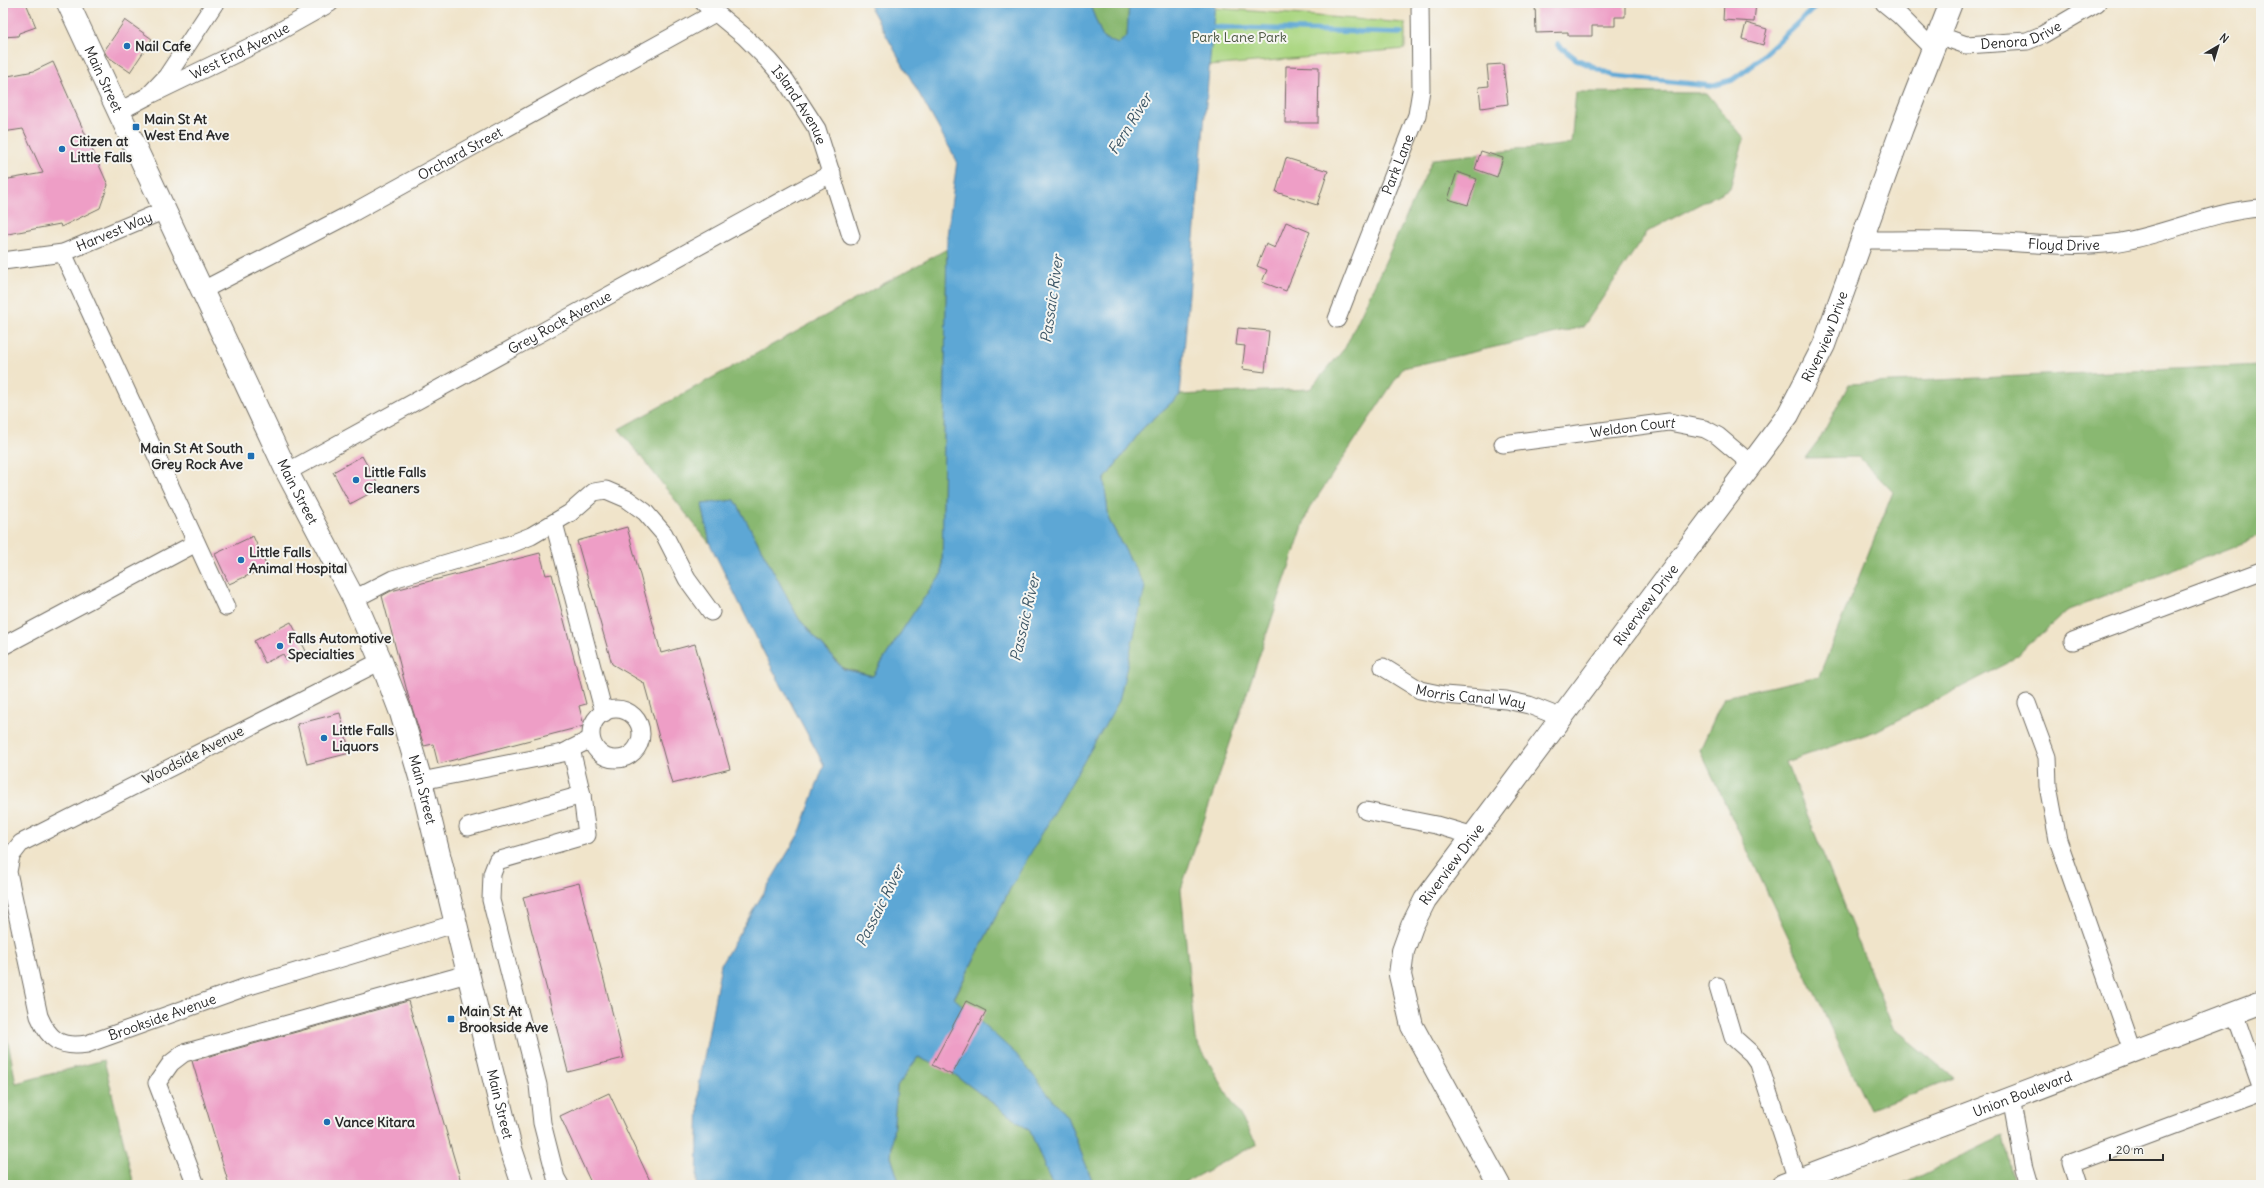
<svg xmlns="http://www.w3.org/2000/svg" width="2264" height="1188" viewBox="0 0 2264 1188" font-family="Delius,sans-serif">
<style>
.green{fill:#acd783;stroke:#6c8157}
.forest{fill:#89b871;stroke:#5a724e}
.water{fill:#5da7d5;stroke:#446980}
.lines{fill:none;stroke-linecap:round;stroke-linejoin:round}
.stream{stroke:#5da7d5;stroke-width:5.5}
.building{fill:#ee9ec6}
.minor-casing{stroke:#706c63;stroke-width:19}
.major-casing{stroke:#706c63;stroke-width:24}
.minor{stroke:#fff;stroke-width:17}
.major{stroke:#fff;stroke-width:22}
.poi-dot{fill:#1f6fb2;stroke:#f6f6f2;stroke-width:1.5}
.labels{text-anchor:middle;stroke-width:4;stroke-linejoin:round;paint-order:stroke}
.street-label{font-size:14px;fill:#2b2b2b;stroke:#f6f6f2}
.park-label{font-size:14px;fill:#4b5641;stroke:#f6f6f2}
.poi-label{font-size:14px;font-weight:bold;fill:#2b2b2b;stroke:#f6f6f2;text-anchor:start}
.water-label{font-size:15px;font-style:italic;fill:#3c5666;stroke:#f6f6f2}
</style>
<rect width="100%" height="100%" fill="#f6f6f2"/>
<filter id="ink" filterUnits="userSpaceOnUse"><feTurbulence type="fractalNoise" baseFrequency=".025" numOctaves="2"/><feDisplacementMap in="SourceGraphic" scale="8" xChannelSelector="R" yChannelSelector="G"/><feConvolveMatrix kernelMatrix="1 2 1 2 8 2 1 2 1" color-interpolation-filters="sRGB"/></filter>
<filter id="wash" filterUnits="userSpaceOnUse"><feTurbulence type="fractalNoise" baseFrequency=".012" numOctaves="4" result="noise"/><feDisplacementMap in="SourceGraphic" scale="16" xChannelSelector="R" yChannelSelector="G"/><feGaussianBlur stdDeviation="0.9" result="paint"/><feColorMatrix in="noise" values="0 0 0 0 0 0 0 0 0 0 0 0 0 0 0 0 0 1.4 0 .05"/><feComposite in="paint" operator="in"/></filter>
<g filter="url(#wash)">
<rect width="100%" height="100%" fill="#f0e4ca"/>
<polygon class="green" points="1214,8 1405,23 1405,49 1209,66"/>
<g class="forest">
<polygon points="1089,3 1129,3 1127,36 1118,44 1103,38"/>
<polygon points="1576,92 1707,93 1744,138 1730,188 1647,232 1583,327 1403,368 1308,511 1181,889 1195,1039 1257,1144 1180,1185 1094,1185 1067,1117 954,999 1011,887 1145,587 1109,520 1104,480 1143,428 1180,395 1310,389 1345,348 1433,159 1571,144"/>
<polygon points="947,249 942,573 914,612 873,676 843,668 799,619 735,500 702,504 710,544 619,429"/>
<polygon points="2261,365 2261,536 2067,611 2008,663 1876,731 1786,762 1893,1028 1954,1078 1870,1110 1700,750 1724,697 1819,676 1893,492 1859,457 1805,458 1821,437 1849,384"/>
<polygon points="3,1016 16,1083 104,1060 134,1185 3,1185"/>
<polygon points="918,1057 954,1074 1030,1131 1052,1185 900,1185 891,1157 897,1087"/>
<polygon points="2003,1136 2014,1185 1904,1185 1904,1184"/>
</g>
<polygon class="water" points="868,3 1089,3 1103,38 1118,44 1127,36 1129,3 1215,3 1180,395 1143,428 1104,480 1109,520 1145,587 1119,701 1011,887 954,998 1016,1054 1067,1117 1094,1185 1052,1185 1030,1131 954,1074 918,1057 897,1087 891,1157 900,1185 697,1185 699,1086 721,964 800,832 824,765 764,653 710,544 702,504 735,500 799,619 843,669 873,676 914,612 942,573 947,236 957,161"/>
<g class="lines">
<g class="stream">
<polyline points="1205,27 1401,33"/>
<polyline points="1558,45 1576,59 1614,76 1711,86 1732,80 1749,68 1814,8"/>
</g>
</g>
<g id="blocks">
<g class="building">
<polygon points="3,3 26,3 36,27 19,33 18,36 3,37"/>
<polygon points="1535,3 1625,3 1625,17 1615,17 1615,26 1592,26 1592,36 1568,36 1568,32 1536,33"/>
<polygon points="1724,3 1756,3 1754,22 1723,20"/>
<polygon points="125,20 152,39 130,72 107,56 104,51"/>
<polygon points="1746,23 1767,29 1763,45 1742,39"/>
<polygon points="53,62 108,185 100,208 61,227 60,224 3,235 3,180 43,173 23,129 3,132 3,77 34,71"/>
<polygon points="1503,64 1508,104 1481,108 1479,87 1489,86 1487,65"/>
<polygon points="1286,66 1319,67 1318,123 1285,123"/>
<polygon points="1481,151 1503,158 1497,177 1475,169"/>
<polygon points="1286,158 1328,171 1317,205 1276,192"/>
<polygon points="1457,172 1477,179 1468,205 1448,199"/>
<polygon points="1286,222 1310,232 1286,291 1262,282 1267,270 1257,266 1266,244 1275,248"/>
<polygon points="1238,328 1269,331 1265,372 1242,369 1245,346 1236,345"/>
<polygon points="362,456 380,488 350,504 333,472"/>
<polygon points="627,527 661,653 695,644 730,769 672,784 644,683 612,664 577,541"/>
<polygon points="253,536 267,567 229,584 215,554"/>
<polygon points="540,553 546,575 552,574 586,704 579,706 584,726 438,764 433,744 424,746 408,695 382,596 391,591"/>
<polygon points="291,622 306,651 287,661 283,654 265,663 254,641"/>
<polygon points="340,713 350,753 307,764 297,724"/>
<polygon points="579,883 624,1058 568,1072 523,897"/>
<polygon points="408,1001 462,1185 229,1185 192,1061"/>
<polygon points="966,1001 986,1011 952,1075 932,1065"/>
<polygon points="609,1093 652,1185 592,1185 560,1116"/>
</g>
</g>
</g>
<g filter="url(#ink)">
<use href="#blocks" fill-opacity="0" stroke="#706c63" stroke-width="1"/>
<g class="lines">
<g class="minor-casing">
<g id="minor">
<path id="s1" d="M704 3 745 37 769 61 786 81 817 129 851 236"/>
<polyline points="1884,3 1900,16 1933,49"/>
<path id="s2" d="M1938 35 1966 45 2027 41 2042 35 2097 3"/>
<path id="s3" d="M148 96 264 40 330 3"/>
<polyline points="118,112 148,96 167,76 215,3"/>
<path id="s4" d="M1862 240C1901 240 1941 239 1980 241 2025 242 2069 249 2114 243 2164 236 2210 211 2261 208"/>
<polyline points="63,253 226,607"/>
<path id="s5" d="M3 261 63 253 165 210"/>
<path id="s6" d="M203 290 354 212 715 13"/>
<path id="s7" d="M1337 319 1417 115 1421 90 1420 3"/>
<path id="s8" d="M1503 444 1669 422 1705 429 1718 436 1751 464"/>
<path id="s9" d="M287 472 832 173"/>
<polyline points="554,523 604,713"/>
<polyline points="354,599 393,579 511,544 531,536 570,513 594,492 606,490 627,499 645,512 664,534 687,579 711,612"/>
<polyline points="2073,641 2261,571"/>
<polyline points="3,646 196,543"/>
<path id="s10" d="M381 661 21 843 11 856 8 872 39 1016C49 1040 60 1048 87 1044L246 987 454 924"/>
<path id="s11" d="M1383 667 1420 690 1444 695 1506 700 1529 705 1562 718"/>
<polyline points="2027,703 2047,757 2048,786 2058,840 2132,1051"/>
<circle cx="616" cy="734" r="25"/>
<polyline points="421,781 563,753 591,739"/>
<polyline points="1366,811 1436,825 1474,836"/>
<polyline points="468,827 582,795 571,749"/>
<polyline points="1718,986 1733,1037 1752,1054 1759,1064 1797,1180"/>
<polyline points="2235,1013 2261,1087"/>
<polyline points="2011,1097 2024,1168 2029,1185"/>
<polyline points="196,1185 157,1083 171,1063 184,1053 467,974"/>
<polyline points="560,1185 556,1178 542,1123 538,1085 491,900 492,874 497,861 587,835 582,795"/>
<polyline points="2078,1185 2071,1163 2261,1092"/>
</g>
</g>
<g class="major-casing">
<g id="major">
<path id="s12" d="M68 3 287 472 354 599 381 661 401 713 421 781 511 1149 523 1185"/>
<path id="s13" d="M1499 1185 1412 1026 1400 975 1403 951 1412 926 1425 900 1788 415 1824 345 1902 128 1951 3"/>
<path id="s14" d="M1783 1185 2261 1003"/>
</g>
</g>
<use href="#minor" class="minor"/>
<use href="#major" class="major"/>
</g>
</g>
<g class="poi-dot">
<circle cx="127" cy="46" r="4"/>
<rect x="132" y="123" width="8" height="8" rx="2"/>
<circle cx="62" cy="149" r="4"/>
<rect x="247" y="452" width="8" height="8" rx="2"/>
<circle cx="356" cy="480" r="4"/>
<circle cx="241" cy="560" r="4"/>
<circle cx="280" cy="646" r="4"/>
<circle cx="324" cy="738" r="4"/>
<rect x="447" y="1015" width="8" height="8" rx="2"/>
<circle cx="327" cy="1122" r="4"/>
</g>
<g class="labels">
<g class="street-label">
<text dy="5" stroke="none"><textPath href="#s2" startOffset="86">Denora Drive</textPath></text>
<text dy="5" stroke="none"><textPath href="#s3" startOffset="102">West End Avenue</textPath></text>
<text dy="5" stroke="none"><textPath href="#s12" startOffset="84">Main Street</textPath></text>
<text dy="5" stroke="none"><textPath href="#s1" startOffset="141">Island Avenue</textPath></text>
<text dy="5" stroke="none"><textPath href="#s6" startOffset="291">Orchard Street</textPath></text>
<text dy="5" stroke="none"><textPath href="#s7" startOffset="166">Park Lane</textPath></text>
<text dy="5" stroke="none"><textPath href="#s5" startOffset="116">Harvest Way</textPath></text>
<text dy="5" stroke="none"><textPath href="#s4" startOffset="202">Floyd Drive</textPath></text>
<text dy="5" stroke="none"><textPath href="#s9" startOffset="311">Grey Rock Avenue</textPath></text>
<text dy="5" stroke="none"><textPath href="#s13" startOffset="1006">Riverview Drive</textPath></text>
<text dy="5" stroke="none"><textPath href="#s8" startOffset="131">Weldon Court</textPath></text>
<text dy="5" stroke="none"><textPath href="#s12" startOffset="540">Main Street</textPath></text>
<text dy="5" stroke="none"><textPath href="#s13" startOffset="682">Riverview Drive</textPath></text>
<text dy="5" stroke="none"><textPath href="#s11" startOffset="95">Morris Canal Way</textPath></text>
<text transform="translate(193 755) rotate(-27)" y="5">Woodside Avenue</text>
<text dy="5" stroke="none"><textPath href="#s12" startOffset="864">Main Street</textPath></text>
<text dy="5" stroke="none"><textPath href="#s13" startOffset="358">Riverview Drive</textPath></text>
<text dy="5" stroke="none"><textPath href="#s10" startOffset="725">Brookside Avenue</textPath></text>
<text dy="5" stroke="none"><textPath href="#s14" startOffset="256">Union Boulevard</textPath></text>
<text dy="5" stroke="none"><textPath href="#s12" startOffset="1188">Main Street</textPath></text>
</g>
<g class="park-label">
<text x="1239" y="42">Park Lane Park</text>
</g>
<g class="poi-label">
<text x="135" y="51">Nail Cafe</text>
<text x="144" y="124">Main St At<tspan x="144" dy="16">West End Ave</tspan></text>
<text x="70" y="146">Citizen at<tspan x="70" dy="16">Little Falls</tspan></text>
<text x="243" y="453" text-anchor="end">Main St At South<tspan x="243" dy="16">Grey Rock Ave</tspan></text>
<text x="364" y="477">Little Falls<tspan x="364" dy="16">Cleaners</tspan></text>
<text x="249" y="557">Little Falls<tspan x="249" dy="16">Animal Hospital</tspan></text>
<text x="288" y="643">Falls Automotive<tspan x="288" dy="16">Specialties</tspan></text>
<text x="332" y="735">Little Falls<tspan x="332" dy="16">Liquors</tspan></text>
<text x="459" y="1016">Main St At<tspan x="459" dy="16">Brookside Ave</tspan></text>
<text x="335" y="1127">Vance Kitara</text>
</g>
<g class="water-label">
<text transform="translate(1130 124) rotate(-58)" y="5">Fern River</text>
<text transform="translate(1052 299) rotate(-82)" y="5">Passaic River</text>
<text transform="translate(1025 618) rotate(-77)" y="5">Passaic River</text>
<text transform="translate(880 906) rotate(-63)" y="5">Passaic River</text>
</g>
</g>
<rect width="2264" height="1188" fill="none" stroke="#f6f6f2" stroke-width="16"/>
<g transform="translate(2218 46) rotate(38)" stroke="#f6f6f2" stroke-width="3" paint-order="stroke">
<path d="M0-3L7 15L0 10L-7 15Z" fill="#2b2b2b"/>
<text y="-6" font-size="11" font-weight="bold" text-anchor="middle" fill="#2b2b2b">N</text>
</g>
<path d="M2110 1154v6h53v-6" fill="none" stroke="#2b2b2b" stroke-width="2"/>
<text x="2116" y="1154" font-size="12" fill="#2b2b2b" stroke="#f6f6f2" stroke-width="3" paint-order="stroke">20 m</text>
</svg>
